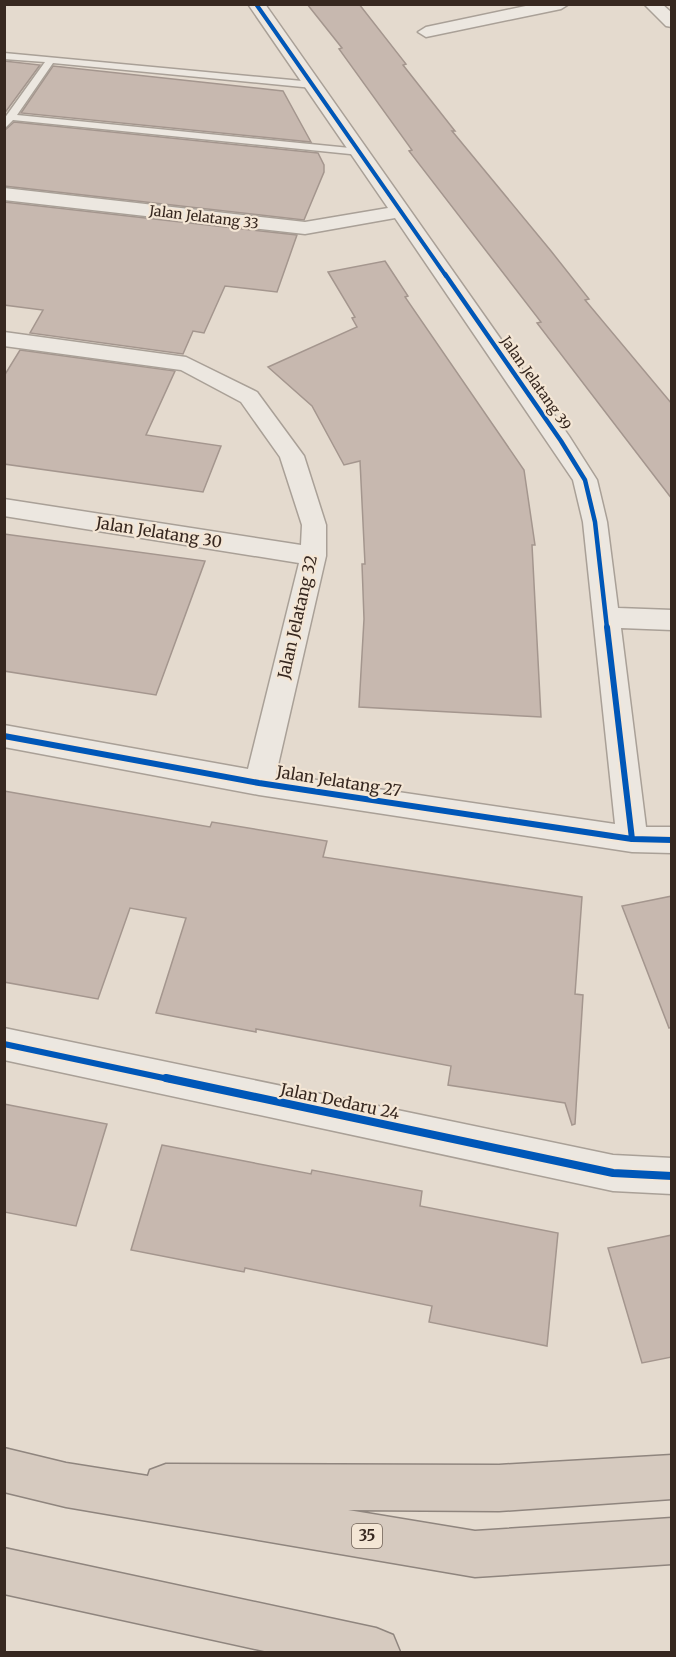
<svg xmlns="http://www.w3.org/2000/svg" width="676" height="1657" viewBox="0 0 676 1657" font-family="Merriweather,serif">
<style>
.building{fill:#c7b8af;stroke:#a4968e;stroke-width:1.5}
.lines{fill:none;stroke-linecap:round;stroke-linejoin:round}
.lane-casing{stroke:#a9a097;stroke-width:3}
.street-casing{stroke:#a9a097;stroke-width:3}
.highway-casing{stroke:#8f857e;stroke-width:3}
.lane{fill:#ece7e0;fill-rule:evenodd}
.street{fill:#ece7e0;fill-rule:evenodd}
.highway{fill:#d6cabf;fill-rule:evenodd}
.cycleway-far3-casing{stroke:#f4e6d5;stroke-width:6}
.cycleway-far2-casing{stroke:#f4e6d5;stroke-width:8}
.cycleway-far1-casing{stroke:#f4e6d5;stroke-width:10}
.cycleway-casing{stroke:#f4e6d5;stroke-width:11}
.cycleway-far3{stroke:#0057b8;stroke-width:4}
.cycleway-far2{stroke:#0057b8;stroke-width:4.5}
.cycleway-far1{stroke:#0057b8;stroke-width:6}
.cycleway{stroke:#0057b8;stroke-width:8}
.labels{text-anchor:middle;stroke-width:4.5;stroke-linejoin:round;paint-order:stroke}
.far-street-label{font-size:14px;fill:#372820;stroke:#f4e6d5}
.shield{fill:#f4e6d5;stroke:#706156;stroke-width:1.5}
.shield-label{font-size:15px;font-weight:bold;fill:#372820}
.street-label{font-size:16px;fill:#372820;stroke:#f4e6d5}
</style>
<rect width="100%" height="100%" fill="#e4dace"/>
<g class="building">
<polygon points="307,4 359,4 406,64 403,65 455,131 452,131 551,251 589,299 585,300 672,404 672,499 537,323 541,322 409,151 412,150 339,49 342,48"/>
<polygon points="4,61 40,65 4,114"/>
<polygon points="53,66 283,91 311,142 21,113"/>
<polygon points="14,122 318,153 324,165 324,172 304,220 4,186 4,131"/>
<polygon points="4,202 297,235 277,292 225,286 204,333 193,331 183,354 30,333 43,310 4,305"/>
<polygon points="385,261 408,296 405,297 524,470 535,545 532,545 541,717 359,707 364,619 362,564 365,564 360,461 344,465 312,406 268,367 357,327 352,318 355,317 328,272"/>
<polygon points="20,350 175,371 146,435 221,446 203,492 4,464 4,376"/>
<polygon points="4,534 205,561 156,695 4,671"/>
<polygon points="4,791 210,827 212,822 327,841 323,857 582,897 575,994 583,995 575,1124 572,1125 565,1103 448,1085 451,1066 256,1029 256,1032 156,1013 186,918 130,908 98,999 4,982"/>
<polygon points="672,896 672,1027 669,1028 622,906"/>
<polygon points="4,1104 107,1124 76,1226 4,1212"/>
<polygon points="162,1145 311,1174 312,1170 422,1191 420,1206 558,1233 547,1346 429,1322 432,1306 245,1268 244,1272 131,1250"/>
<polygon points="672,1235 672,1357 642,1363 608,1248"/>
</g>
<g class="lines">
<g class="lane-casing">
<polygon id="lane" points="4,53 313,82 317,85 313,88 53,63 17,115 360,149 365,152 360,155 13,120 4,129 4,119 45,62 4,59"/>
</g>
<g class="street-casing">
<g id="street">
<polygon points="248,4 265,4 569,436 597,480 607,522 618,608 672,610 672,630 621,628 646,827 672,827 672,853 632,852 259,795 4,747 4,725 248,769 299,563 4,516 4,499 301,545 302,525 280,457 241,402 181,370 4,346 4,332 186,357 257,392 304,456 326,525 326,556 276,774 615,824 583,522 573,480 395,218 305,234 4,200 4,188 305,222 388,208"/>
<polygon points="535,4 569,4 561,9 426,37 418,32 426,27"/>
<polygon points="644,4 662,4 672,13 672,27 666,26"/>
<polygon points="4,1028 613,1155 672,1158 672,1194 613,1191 4,1060"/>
</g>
</g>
<g class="highway-casing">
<g id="highway">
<polygon points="4,1448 66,1463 148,1476 150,1470 166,1464 499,1465 672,1455 672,1499 499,1511 348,1510 475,1531 672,1518 672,1564 475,1577 66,1507 4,1492"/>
<polygon points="4,1548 376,1628 393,1635 400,1652 269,1652 4,1594"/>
</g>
</g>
<use href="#lane" class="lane"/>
<use href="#street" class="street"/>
<use href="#highway" class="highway"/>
<g class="cycleway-far3-casing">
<polyline id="cycleway-far3" points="256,4 446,276"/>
</g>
<g class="cycleway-far2-casing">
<polyline id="cycleway-far2" points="445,274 561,441 585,480 595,522 607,628"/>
</g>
<g class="cycleway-far1-casing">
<g id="cycleway-far1">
<polyline points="607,627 632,839"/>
<polyline points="4,736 259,783 632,839 672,840"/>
<polyline points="4,1044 173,1080"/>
</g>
</g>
<g class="cycleway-casing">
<polyline id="cycleway" points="166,1078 613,1173 672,1176"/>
</g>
<use href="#cycleway-far3" class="cycleway-far3"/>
<use href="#cycleway-far2" class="cycleway-far2"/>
<use href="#cycleway-far1" class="cycleway-far1"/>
<use href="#cycleway" class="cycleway"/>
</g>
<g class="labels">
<g class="far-street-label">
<text transform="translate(204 217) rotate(7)" y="5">Jalan Jelatang 33</text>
<text transform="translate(536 383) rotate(55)" y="5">Jalan Jelatang 39</text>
</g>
<rect class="shield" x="352" y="1524" width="30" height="24" rx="4.5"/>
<g class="shield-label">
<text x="367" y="1541">35</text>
</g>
<g class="street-label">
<text transform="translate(159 532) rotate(9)" y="6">Jalan Jelatang 30</text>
<text transform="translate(297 617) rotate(-77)" y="6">Jalan Jelatang 32</text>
<text transform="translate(339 781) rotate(9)" y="6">Jalan Jelatang 27</text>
<text transform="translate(340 1101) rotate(12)" y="6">Jalan Dedaru 24</text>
</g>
</g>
<rect width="676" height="1657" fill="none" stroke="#372820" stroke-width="12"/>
</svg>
